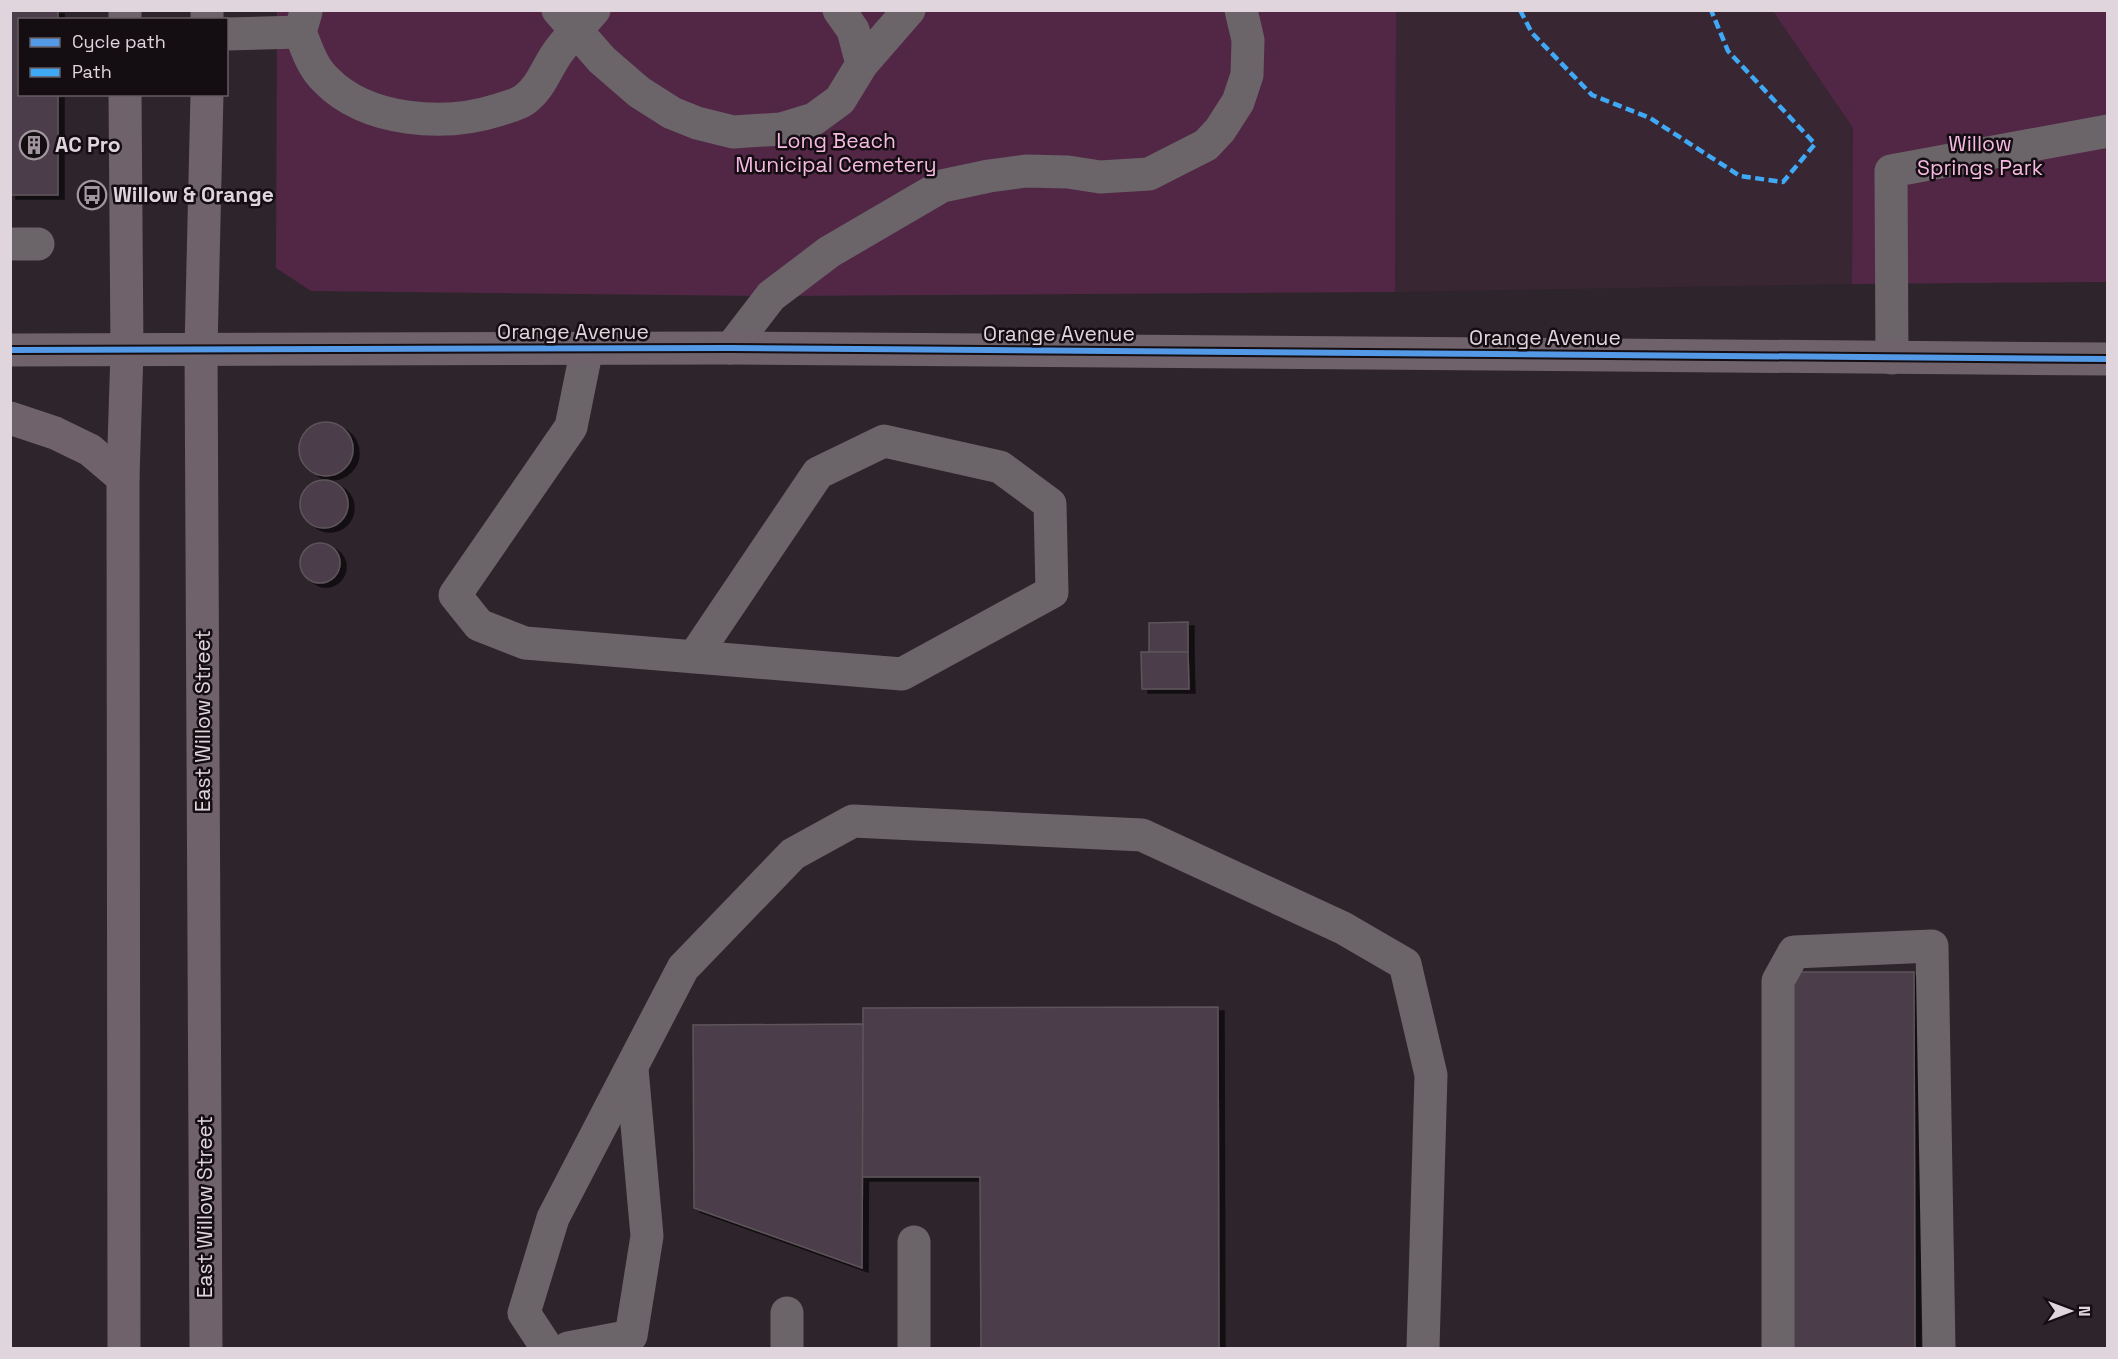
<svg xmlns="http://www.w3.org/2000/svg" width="2118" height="1359" viewBox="0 0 2118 1359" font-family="'Space Grotesk',sans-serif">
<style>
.built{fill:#392633}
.green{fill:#522746}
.building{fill:#4c3c48;stroke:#5d555a;stroke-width:1.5;filter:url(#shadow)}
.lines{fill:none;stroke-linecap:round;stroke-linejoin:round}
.minor{stroke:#6b6468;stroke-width:33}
.major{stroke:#6f626b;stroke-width:33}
.quiet{stroke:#3fa9f5;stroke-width:4.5;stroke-dasharray:9 4.5;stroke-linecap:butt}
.cycleway-casing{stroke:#140d12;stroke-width:10}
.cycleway{stroke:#5399e6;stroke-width:6}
.labels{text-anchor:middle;stroke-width:5;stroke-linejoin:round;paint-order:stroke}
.park-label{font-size:21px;fill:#f6b9e1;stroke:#140d12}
.poi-label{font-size:21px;font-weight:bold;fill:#e0d5dc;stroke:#140d12;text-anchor:start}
.street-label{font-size:21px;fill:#e0d5dc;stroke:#140d12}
</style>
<defs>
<filter id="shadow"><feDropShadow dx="6" dy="4" stdDeviation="0" flood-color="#0009"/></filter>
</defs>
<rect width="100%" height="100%" fill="#2e242b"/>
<polygon class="built" points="1396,11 1773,11 1853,128 1852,284 1395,292"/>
<g class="green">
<polygon points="277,11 1396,11 1395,292 771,296 311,291 276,268"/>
<polygon points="1773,11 2107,11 2107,282 1852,284 1853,128"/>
</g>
<g class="building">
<polygon points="10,10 58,10 58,20 20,20 20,94 58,94 58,195 10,195"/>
<circle cx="326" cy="449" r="27"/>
<circle cx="324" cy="504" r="24"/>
<circle cx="320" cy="563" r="20"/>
<polygon points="1188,622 1188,652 1149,652 1149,623"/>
<polygon points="1141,652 1188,652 1189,689 1142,689"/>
<polygon points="1786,972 1914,972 1915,1348 1787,1348"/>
<polygon points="1218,1007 1219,1348 981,1348 980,1177 862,1177 863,1008"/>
<polygon points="863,1024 862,1268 694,1208 693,1025"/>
</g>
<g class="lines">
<g class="minor">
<polyline points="558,10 602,60 639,92 672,113 697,123 733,132 781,129 814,119 840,100 862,64 909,10"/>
<polyline points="839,10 853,30 862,64"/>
<path d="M300 32C307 49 312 67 326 80 367 122 445 127 498 110 506 107 517 105 524 100 541 88 547 67 558 52 569 37 582 24 594 10"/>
<polyline points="226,34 300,32 306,12"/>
<polyline points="10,244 38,244"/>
<polyline points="587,348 571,427 455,595 479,625 525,643 902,674 1052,592 1050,504 1000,467 884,441 818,473 694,657"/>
<polyline points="731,348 771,296 829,252 942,186 989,176 1026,171 1068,172 1100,177 1149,174 1206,145 1220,130 1238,102 1247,75 1248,40 1241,10"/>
<polyline points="1892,358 1891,171 2108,131"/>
<polyline points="547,1348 524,1313 553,1218 683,968 793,854 853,821 1142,835 1343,928 1405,964 1431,1075 1423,1348"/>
<polyline points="568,1348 631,1336 647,1236 632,1069"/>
<polyline points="787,1348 787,1313"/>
<polyline points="914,1348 914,1242"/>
<polyline points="1778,1348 1778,981 1794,952 1932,946 1939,1348"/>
</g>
<g class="major">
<polyline points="125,10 125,20"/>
<polyline points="207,20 207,10"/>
<polyline points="10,350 731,348 2108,359"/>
<polyline points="10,418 55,433 90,450 123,478"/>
<polyline points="124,1348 123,478 127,350 125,94"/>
<polyline points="206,1348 201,349 207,94"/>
</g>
<polyline class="quiet" points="1520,10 1532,33 1592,95 1650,118 1740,176 1783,182 1815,144 1728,51 1711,10"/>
<g class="cycleway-casing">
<polyline id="cycleway" points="10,350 731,348 2108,359"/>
</g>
<use href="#cycleway" class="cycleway"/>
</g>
<defs>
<g id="building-ring" transform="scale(1.5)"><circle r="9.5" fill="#140d12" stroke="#a2979e" stroke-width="1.5"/><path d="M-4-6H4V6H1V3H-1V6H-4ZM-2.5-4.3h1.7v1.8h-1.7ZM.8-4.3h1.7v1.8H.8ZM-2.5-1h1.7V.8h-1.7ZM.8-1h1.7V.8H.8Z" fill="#a2979e"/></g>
<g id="bus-ring" transform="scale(1.5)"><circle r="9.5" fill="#140d12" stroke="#a2979e" stroke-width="1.5"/><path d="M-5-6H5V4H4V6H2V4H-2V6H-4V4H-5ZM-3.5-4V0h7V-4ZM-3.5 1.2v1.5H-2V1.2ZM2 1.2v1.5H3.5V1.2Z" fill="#a2979e"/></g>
</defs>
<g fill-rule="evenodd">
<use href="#building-ring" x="34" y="145"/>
<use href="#bus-ring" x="92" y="195"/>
</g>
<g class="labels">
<g class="park-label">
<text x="836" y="148">Long Beach<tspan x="836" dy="24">Municipal Cemetery</tspan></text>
<text x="1980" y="151">Willow<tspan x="1980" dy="24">Springs Park</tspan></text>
</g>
<g class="poi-label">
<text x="55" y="152">AC Pro</text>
<text x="113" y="202">Willow &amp; Orange</text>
</g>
<g class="street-label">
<text x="573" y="339">Orange Avenue</text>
<text x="1059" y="341">Orange Avenue</text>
<text x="1545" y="345">Orange Avenue</text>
<text transform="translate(203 721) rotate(-90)" y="7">East Willow Street</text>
<text transform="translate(205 1207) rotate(-90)" y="7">East Willow Street</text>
</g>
</g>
<rect width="2118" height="1359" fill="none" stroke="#e0d5dc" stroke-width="24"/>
<rect x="18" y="18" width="210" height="78" fill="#140d12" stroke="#665d63" stroke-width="1.5"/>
<rect x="30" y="38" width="30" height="9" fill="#5399e6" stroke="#665d63" stroke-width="1.5"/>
<text x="72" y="48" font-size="18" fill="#e0d5dc">Cycle path</text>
<rect x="30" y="68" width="30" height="9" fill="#3fa9f5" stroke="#665d63" stroke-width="1.5"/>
<text x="72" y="78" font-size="18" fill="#e0d5dc">Path</text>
<g transform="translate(2070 1311) rotate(90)" stroke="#140d12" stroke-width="4.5" paint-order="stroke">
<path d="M0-4.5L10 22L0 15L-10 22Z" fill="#e0d5dc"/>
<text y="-9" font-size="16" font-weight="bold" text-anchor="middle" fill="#e0d5dc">N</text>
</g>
</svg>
